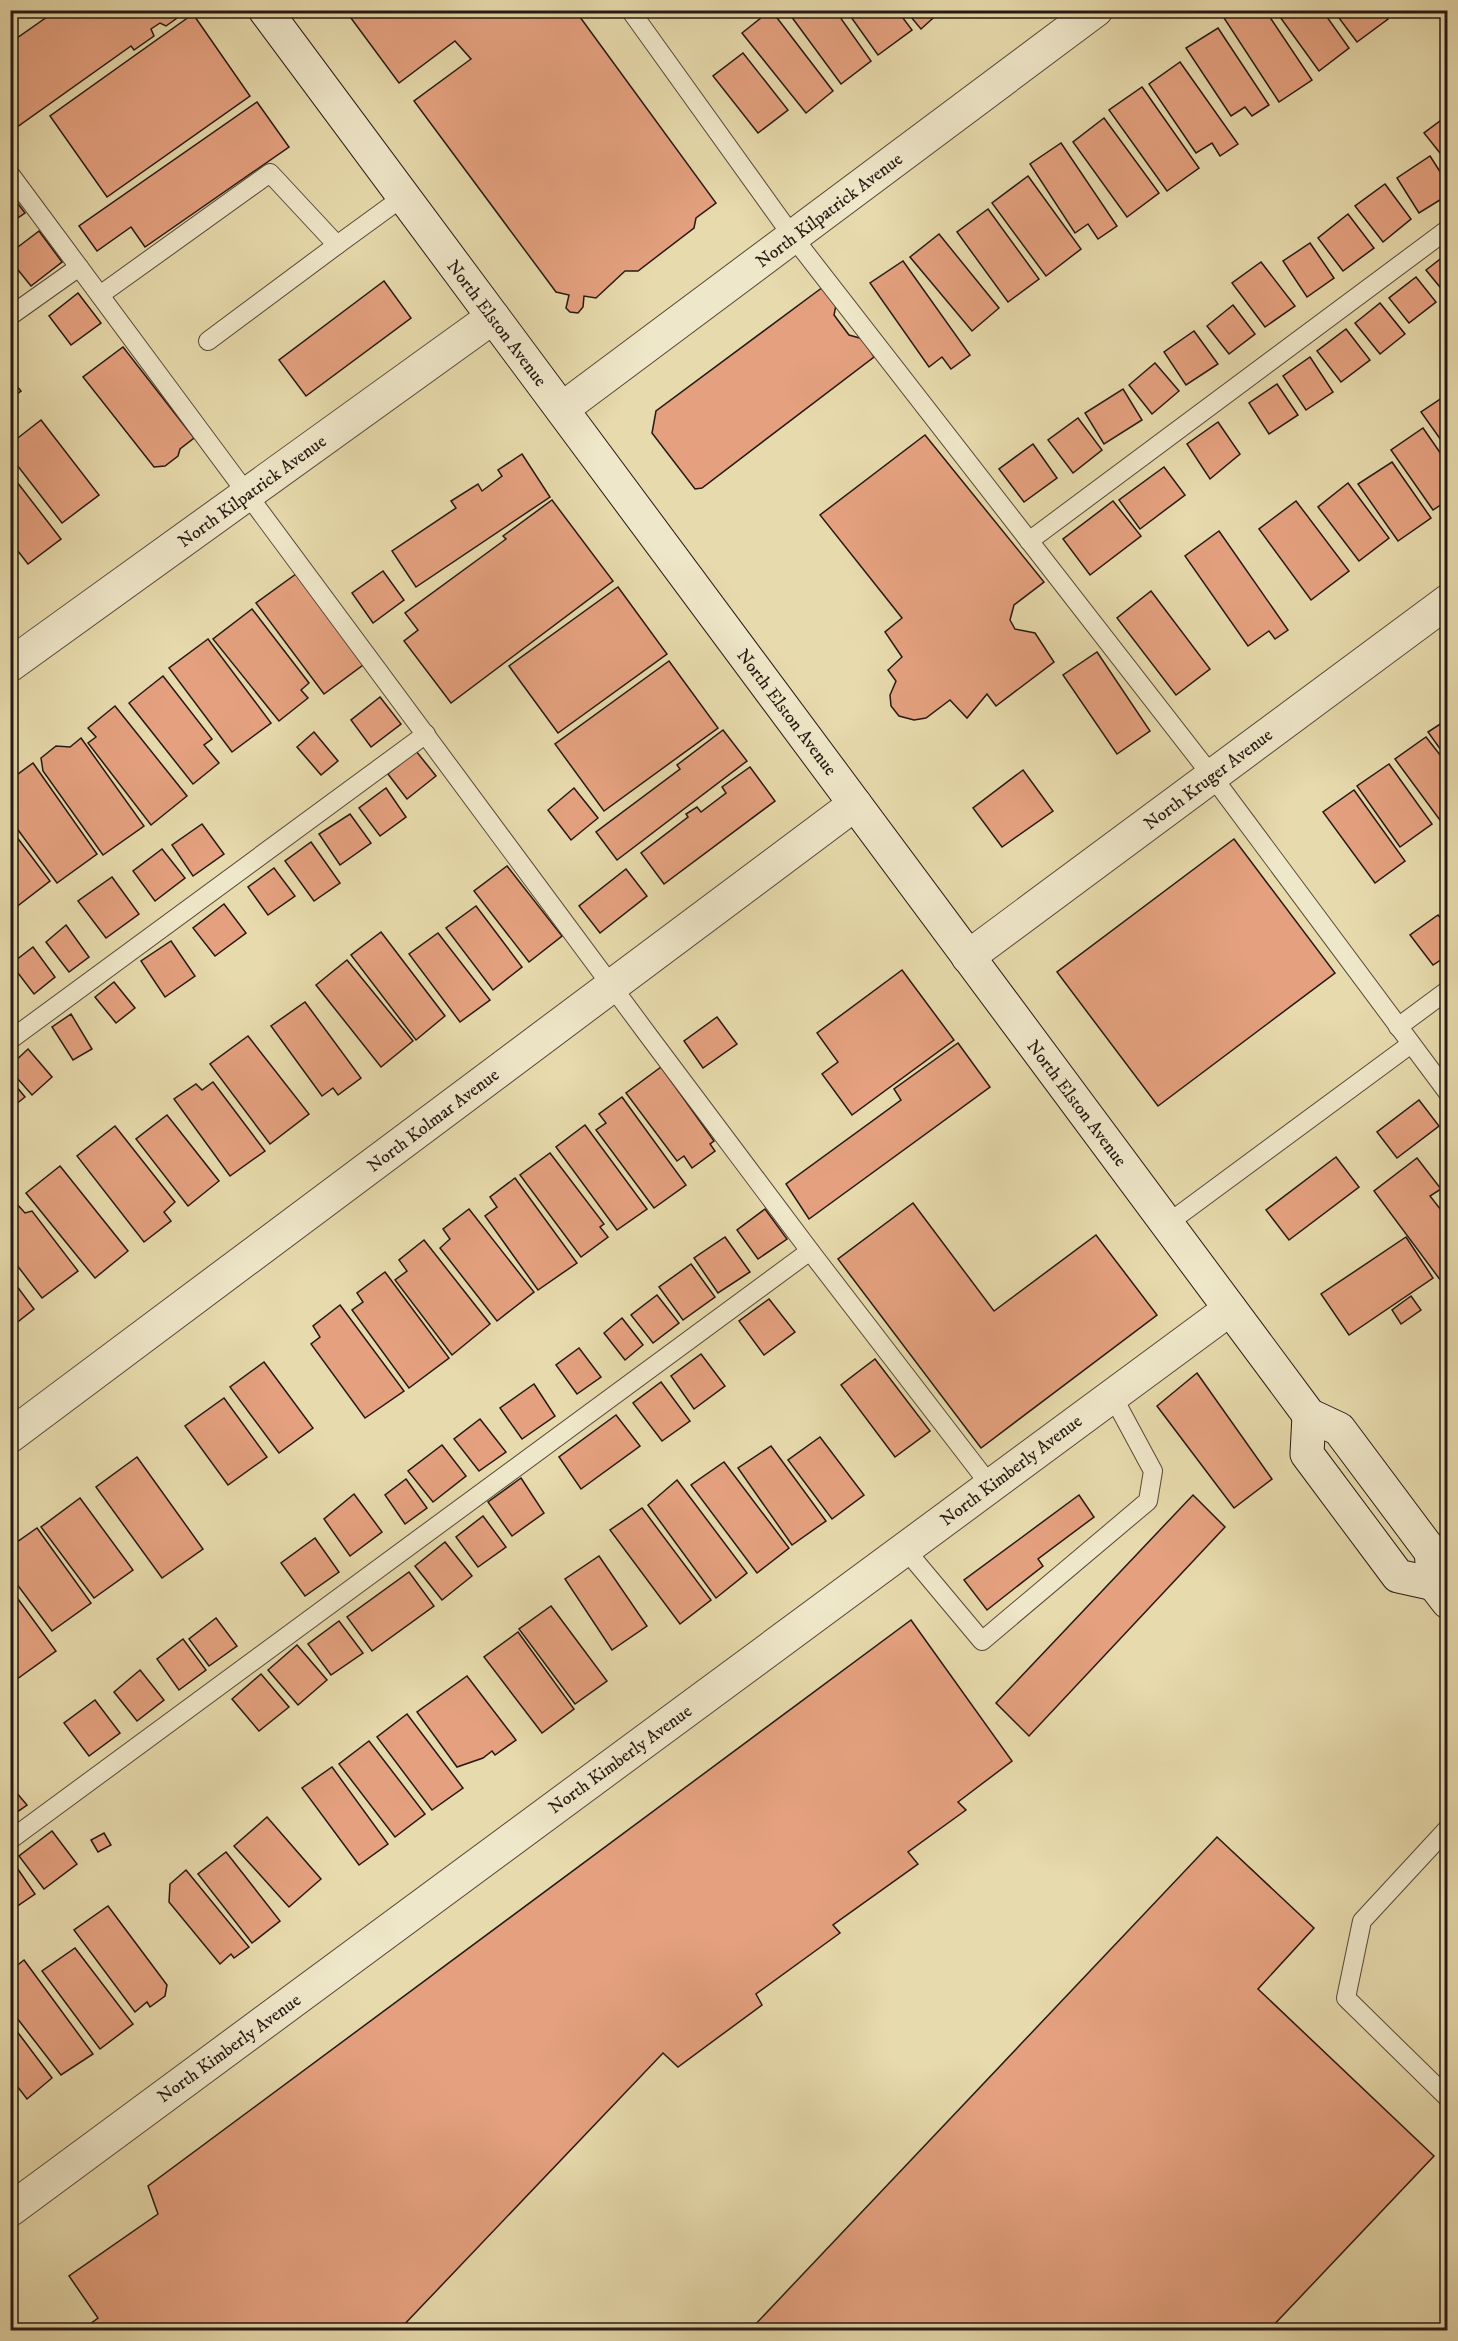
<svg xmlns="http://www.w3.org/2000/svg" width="1458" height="2341" viewBox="0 0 1458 2341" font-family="'IM FELL DW Pica',serif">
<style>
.building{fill:#e5a17f;stroke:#271913;stroke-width:1.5}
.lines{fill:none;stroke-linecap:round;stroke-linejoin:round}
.lane-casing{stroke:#574939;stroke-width:20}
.street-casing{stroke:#574939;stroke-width:35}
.secondary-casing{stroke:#271913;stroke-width:35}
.lane{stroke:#efe7c9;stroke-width:18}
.street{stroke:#efe7c9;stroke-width:33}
.secondary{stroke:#efe7c9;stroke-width:33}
.labels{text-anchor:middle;stroke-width:5;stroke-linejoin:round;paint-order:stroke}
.street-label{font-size:18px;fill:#271913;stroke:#efe7c9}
</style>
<rect width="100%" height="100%" fill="#e7daac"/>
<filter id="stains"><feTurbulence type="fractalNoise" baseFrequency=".00333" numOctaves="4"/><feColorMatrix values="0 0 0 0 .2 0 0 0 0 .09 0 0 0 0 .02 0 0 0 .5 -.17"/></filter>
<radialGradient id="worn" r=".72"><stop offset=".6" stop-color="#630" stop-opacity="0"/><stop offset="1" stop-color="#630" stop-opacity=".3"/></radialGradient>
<g class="building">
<polygon points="57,10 186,10 187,11 166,26 160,23 151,29 154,36 134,50 131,46 10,132 10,43"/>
<polygon points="345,10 564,10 577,13 716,203 696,218 694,228 638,271 625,271 596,298 584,296 583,307 578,313 570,312 566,308 569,295 556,292 414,101 471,59 455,41 399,83"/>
<polygon points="771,10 833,91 806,113 742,33"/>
<polygon points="790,10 835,10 871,61 841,84 788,12"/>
<polygon points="846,10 897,10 912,30 878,55"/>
<polygon points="905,10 942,10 921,29"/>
<polygon points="1234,10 1265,10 1312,80 1279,102 1224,18"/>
<polygon points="1275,10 1322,10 1349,48 1319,71"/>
<polygon points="1333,10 1381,10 1388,19 1357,42"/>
<polygon points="193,14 250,96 107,197 50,116"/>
<polygon points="1218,28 1269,105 1252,116 1245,107 1231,116 1186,48"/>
<polygon points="743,53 788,110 758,133 713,76"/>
<polygon points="1180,62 1238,144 1220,156 1212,143 1196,153 1149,84"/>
<polygon points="1142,87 1199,168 1167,191 1109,110"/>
<polygon points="257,102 289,147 145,247 131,227 97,251 79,226"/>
<polygon points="1448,115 1448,163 1424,133"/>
<polygon points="1104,118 1159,193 1127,217 1073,142"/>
<polygon points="1061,143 1117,226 1098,239 1088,224 1075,233 1030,164"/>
<polygon points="1430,156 1448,184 1448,195 1419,213 1397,178"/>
<polygon points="1028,176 1081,249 1046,276 992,203"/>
<polygon points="1385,184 1411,219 1383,242 1355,206"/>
<polygon points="10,193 25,213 10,223"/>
<polygon points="988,209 1039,279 1008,302 957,232"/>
<polygon points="1348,214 1374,248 1343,271 1318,238"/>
<polygon points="39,231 62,262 31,286 10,260 10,253"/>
<polygon points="939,234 999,308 972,331 910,257"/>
<polygon points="1310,243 1334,278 1307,297 1283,261"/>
<polygon points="1448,253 1448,297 1426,270"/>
<polygon points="903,261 970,355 951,369 942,357 929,367 870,283"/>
<polygon points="1261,262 1295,306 1265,327 1232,283"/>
<polygon points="1416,277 1436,302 1409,323 1389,298"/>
<polygon points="384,281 411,318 306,396 279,360"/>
<polygon points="823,287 836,305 834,315 849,335 863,339 874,357 702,488 695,489 652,433 656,411"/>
<polygon points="78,293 101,323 71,345 49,316"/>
<polygon points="1380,303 1405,334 1380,354 1355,323"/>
<polygon points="1233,305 1255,334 1229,354 1207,326"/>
<polygon points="1346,329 1370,360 1341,382 1317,351"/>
<polygon points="1194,331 1218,364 1186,385 1164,352"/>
<polygon points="123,347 194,438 180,449 178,456 165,466 154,467 83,377"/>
<polygon points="1310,357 1333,392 1306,410 1283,376"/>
<polygon points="1155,363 1179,391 1152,414 1129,385"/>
<polygon points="10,378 21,391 10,399"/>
<polygon points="1277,384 1298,415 1269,434 1249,403"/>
<polygon points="1123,389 1142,420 1104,444 1085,413"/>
<polygon points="1448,394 1448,450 1421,412"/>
<polygon points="1078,418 1102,450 1073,473 1048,440"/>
<polygon points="41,420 99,495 62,523 10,456 10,444"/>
<polygon points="1218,422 1240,454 1210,479 1187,444"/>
<polygon points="1423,428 1448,464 1448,500 1433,510 1391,450"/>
<polygon points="925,435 1044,582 1014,605 1010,620 1015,629 1035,633 1054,662 996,706 987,694 967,718 950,700 926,718 914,720 899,716 891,706 890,695 896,681 888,670 902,657 885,632 902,618 820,515"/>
<polygon points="1033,444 1057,478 1024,502 999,469"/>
<polygon points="522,454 550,497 416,587 392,551 456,508 451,501 478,484 482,491 502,476 498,470"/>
<polygon points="1392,462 1431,518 1398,541 1358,484"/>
<polygon points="1164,467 1185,495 1140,529 1119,500"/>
<polygon points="10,473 61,539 28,564 10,541"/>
<polygon points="1348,483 1389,538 1359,561 1318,507"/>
<polygon points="552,500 613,581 451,703 404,641 418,630 405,613 506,539 503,536"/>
<polygon points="1113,501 1141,536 1090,575 1063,539"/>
<polygon points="1296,501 1349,571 1311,600 1259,529"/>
<polygon points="1219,531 1288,630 1275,639 1269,631 1248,646 1185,556"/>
<polygon points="383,571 404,600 373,623 352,593"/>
<polygon points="296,574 363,665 324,694 256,603"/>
<polygon points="618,587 667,654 558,733 509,666"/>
<polygon points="1151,591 1210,669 1176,695 1117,618"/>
<polygon points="252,609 309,683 301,690 308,698 279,721 213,639"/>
<polygon points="208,639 271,723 232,752 169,668"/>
<polygon points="1097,652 1150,731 1117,754 1063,675"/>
<polygon points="669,661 718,728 604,811 555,744"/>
<polygon points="163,676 212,739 204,745 219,763 193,784 129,703"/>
<polygon points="380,697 401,724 371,747 351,720"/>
<polygon points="115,706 187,796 151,825 88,743 96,737 88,728"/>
<polygon points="1448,719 1448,760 1428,732"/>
<polygon points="723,730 747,761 617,860 596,832 680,769 677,765"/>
<polygon points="314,732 338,761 321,775 297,747"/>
<polygon points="1426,737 1448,765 1448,831 1395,759"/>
<polygon points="81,738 144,826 103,855 43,771 41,758 56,746 70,747"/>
<polygon points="416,751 436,776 407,799 388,774"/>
<polygon points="33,763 97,854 57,883 10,819 10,780"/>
<polygon points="1389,764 1432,824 1400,847 1357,786"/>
<polygon points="750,767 775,801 664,884 641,853 688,817 686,814 697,807 701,812 726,793 722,787"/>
<polygon points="1023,770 1053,811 1002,847 973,808"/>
<polygon points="386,788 406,817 380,836 359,808"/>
<polygon points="574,788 598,818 571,840 548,810"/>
<polygon points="1354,790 1405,861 1375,883 1323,812"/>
<polygon points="350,814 371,843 340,865 319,834"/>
<polygon points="202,824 224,854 193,876 172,845"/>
<polygon points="10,828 50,881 11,911 10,911"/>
<polygon points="1234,839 1335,973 1158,1106 1057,972"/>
<polygon points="311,842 340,883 314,901 285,861"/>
<polygon points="162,849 185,878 155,901 133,871"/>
<polygon points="507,866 562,936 529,962 474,891"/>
<polygon points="274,868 295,896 268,915 248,887"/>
<polygon points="626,869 647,896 600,933 579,906"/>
<polygon points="112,877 139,914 106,938 78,901"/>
<polygon points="224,904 246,933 215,956 193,928"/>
<polygon points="476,906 522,967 493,990 446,928"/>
<polygon points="1438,915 1448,927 1448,955 1433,965 1410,935"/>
<polygon points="66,925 89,957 69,972 46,942"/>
<polygon points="381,932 445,1016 416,1040 351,955"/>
<polygon points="438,933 490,1000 460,1022 409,954"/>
<polygon points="171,941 195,976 165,997 141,961"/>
<polygon points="33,947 55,977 34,994 11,964"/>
<polygon points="347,960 413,1041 381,1067 316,985"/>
<polygon points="902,970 954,1040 852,1115 822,1074 838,1062 817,1033"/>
<polygon points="114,982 135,1008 116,1023 95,997"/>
<polygon points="305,1002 361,1078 338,1095 333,1088 322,1096 271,1026"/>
<polygon points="71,1014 92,1049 73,1060 52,1027"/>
<polygon points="717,1017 737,1044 703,1068 684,1041"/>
<polygon points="248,1036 309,1114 270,1144 210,1064"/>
<polygon points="958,1043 990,1087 809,1219 786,1184 901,1100 894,1089"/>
<polygon points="28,1049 52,1077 32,1095 10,1070 10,1066"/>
<polygon points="661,1067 714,1141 710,1144 715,1151 692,1168 684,1156 677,1161 626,1093"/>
<polygon points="10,1079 25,1097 10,1109"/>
<polygon points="213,1082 265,1151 230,1176 174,1099 196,1084 202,1090"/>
<polygon points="622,1097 686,1185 654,1208 596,1130 606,1123 599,1114"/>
<polygon points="1419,1100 1439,1126 1397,1158 1377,1132"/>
<polygon points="167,1115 219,1181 188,1206 136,1139"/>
<polygon points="585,1125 647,1209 617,1230 556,1147"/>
<polygon points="115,1126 175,1202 164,1212 171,1221 144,1242 77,1156"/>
<polygon points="550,1153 604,1224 600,1227 608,1237 581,1257 520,1175"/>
<polygon points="1336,1157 1359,1187 1289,1240 1266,1210"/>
<polygon points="1417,1158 1441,1189 1430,1196 1448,1219 1448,1283 1444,1285 1374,1191"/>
<polygon points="60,1166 128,1251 95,1278 26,1193"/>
<polygon points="515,1178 577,1263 538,1290 485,1216 497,1207 490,1197"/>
<polygon points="16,1203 25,1213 32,1211 78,1271 42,1298 10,1256 10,1207"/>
<polygon points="913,1203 994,1311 1096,1235 1157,1315 981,1448 838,1259"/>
<polygon points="469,1209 534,1292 497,1321 440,1248 450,1239 443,1229"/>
<polygon points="765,1209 787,1239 758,1259 737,1230"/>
<polygon points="725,1237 750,1272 718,1293 694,1258"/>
<polygon points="1406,1237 1433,1278 1349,1335 1321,1294"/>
<polygon points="424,1240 490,1324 452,1355 395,1280 407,1271 399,1260"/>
<polygon points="691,1264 715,1297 683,1320 659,1287"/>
<polygon points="385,1272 449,1358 409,1388 352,1310 363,1302 357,1293"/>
<polygon points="10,1277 34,1309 10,1328"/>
<polygon points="657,1295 679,1323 653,1343 631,1315"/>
<polygon points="1411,1296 1421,1310 1401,1324 1392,1310"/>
<polygon points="769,1299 795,1332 764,1355 739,1321"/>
<polygon points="340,1305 404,1391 365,1418 311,1344 320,1337 313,1326"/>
<polygon points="622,1318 643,1345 625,1360 604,1333"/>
<polygon points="579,1348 601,1377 577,1394 556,1365"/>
<polygon points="701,1354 725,1386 694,1409 671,1376"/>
<polygon points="875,1359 930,1431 895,1457 841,1385"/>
<polygon points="264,1362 313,1428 279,1453 230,1387"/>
<polygon points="1197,1373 1272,1479 1234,1508 1157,1406"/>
<polygon points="661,1382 690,1421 662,1441 633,1403"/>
<polygon points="534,1384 555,1416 522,1439 500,1408"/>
<polygon points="224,1398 267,1457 228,1485 185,1426"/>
<polygon points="616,1415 640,1446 581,1489 559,1457"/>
<polygon points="480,1419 506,1452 479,1471 454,1439"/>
<polygon points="820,1437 864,1495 832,1519 788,1460"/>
<polygon points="442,1445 466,1476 433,1502 408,1471"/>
<polygon points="771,1446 826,1521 792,1545 738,1468"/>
<polygon points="137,1457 203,1549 162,1578 96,1487"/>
<polygon points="724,1462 789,1548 757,1573 691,1485"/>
<polygon points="521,1478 544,1513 512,1536 488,1502"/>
<polygon points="406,1479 427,1508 405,1524 385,1495"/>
<polygon points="677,1480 747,1573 716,1598 648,1505"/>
<polygon points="354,1494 382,1532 350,1556 324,1519"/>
<polygon points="1079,1495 1094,1517 1038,1559 1043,1566 987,1610 964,1580"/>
<polygon points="1193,1495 1225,1527 1029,1736 996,1703"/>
<polygon points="80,1498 133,1570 94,1598 41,1527"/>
<polygon points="642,1508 711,1600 680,1624 610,1530"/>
<polygon points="483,1516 506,1547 478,1567 456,1537"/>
<polygon points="37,1528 91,1603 52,1631 10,1575 10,1547"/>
<polygon points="315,1538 339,1572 305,1596 281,1563"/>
<polygon points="445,1542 472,1576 442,1600 415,1566"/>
<polygon points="599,1556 647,1626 612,1650 565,1579"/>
<polygon points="409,1572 434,1606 372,1651 347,1617"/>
<polygon points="10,1588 56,1651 17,1679 10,1671"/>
<polygon points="551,1606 607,1681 575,1704 519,1629"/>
<polygon points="216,1618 237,1646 209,1666 189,1639"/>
<polygon points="911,1620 1012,1761 958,1802 966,1810 908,1852 918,1864 833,1925 840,1933 756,1994 762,2005 678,2067 663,2053 399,2330 82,2330 98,2318 69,2276 158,2214 148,2186"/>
<polygon points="339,1621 363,1653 331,1675 308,1644"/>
<polygon points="518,1632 574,1709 542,1733 484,1657"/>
<polygon points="183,1639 206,1670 179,1690 157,1659"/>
<polygon points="297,1645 327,1680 298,1705 268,1670"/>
<polygon points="140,1670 164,1700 137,1721 114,1692"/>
<polygon points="261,1674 289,1707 259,1731 232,1699"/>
<polygon points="467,1676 516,1740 495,1755 492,1751 483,1758 457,1767 417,1712"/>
<polygon points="95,1700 120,1733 89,1756 64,1723"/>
<polygon points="407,1714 463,1788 432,1810 377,1737"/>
<polygon points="369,1741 425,1814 395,1837 339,1764"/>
<polygon points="332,1767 388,1844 359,1865 302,1788"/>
<polygon points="10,1785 27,1805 10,1817"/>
<polygon points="267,1817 321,1879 289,1907 234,1846"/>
<polygon points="52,1831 77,1864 44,1889 19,1856"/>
<polygon points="104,1833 111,1845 98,1852 91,1840"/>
<polygon points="1217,1837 1314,1928 1258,1989 1434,2156 1269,2330 750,2330"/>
<polygon points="226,1852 280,1921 252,1943 198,1874"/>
<polygon points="13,1862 35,1894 10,1911 10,1864"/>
<polygon points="186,1870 249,1947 234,1958 231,1954 220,1964 169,1902 170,1884"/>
<polygon points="108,1906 167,1985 165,1996 150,2007 147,2002 135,2012 74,1930"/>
<polygon points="75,1948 133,2024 100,2049 42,1971"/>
<polygon points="24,1960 93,2054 61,2075 10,2009 10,1971"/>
<polygon points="10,2022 52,2078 27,2099 10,2077"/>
</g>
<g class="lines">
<g class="lane-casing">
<g id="lane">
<polyline points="630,10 793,237 1212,776 1448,1093"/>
<polyline points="10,174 648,1035 810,1251 990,1485"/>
<polyline points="100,295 270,173 337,245 403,197"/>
<polyline points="10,316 79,267"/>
<polyline points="208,341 337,245"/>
<polyline points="1029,541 1448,229"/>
<polyline points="1398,1027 1448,990"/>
<polyline points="10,1040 426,734"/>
<polyline points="1167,1224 1411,1044"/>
<polyline points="905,1549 982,1641 1148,1501 1153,1471 1112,1395"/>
<polyline points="1448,1828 1362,1921 1346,1998 1448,2098"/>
<polyline points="10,1840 810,1251"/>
</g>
</g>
<g class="street-casing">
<g id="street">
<polyline points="562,409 1096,10"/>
<polyline points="10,665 493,317"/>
<polyline points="968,957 1448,601"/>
<polyline points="10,1436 855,804"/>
<polyline points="10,2210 1230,1309"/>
</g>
</g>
<g class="secondary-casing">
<g id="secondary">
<polyline points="265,10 1309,1415 1339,1429 1431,1552 1434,1584 1448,1602"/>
<polyline points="1309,1415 1307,1454 1398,1576 1434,1584"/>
</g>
</g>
<use href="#lane" class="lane"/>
<use href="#street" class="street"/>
<use href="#secondary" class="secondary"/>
</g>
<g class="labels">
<g class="street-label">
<text transform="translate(829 210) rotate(-37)" y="6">North Kilpatrick Avenue</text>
<text transform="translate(497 323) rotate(53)" y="6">North Elston Avenue</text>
<text transform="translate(252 491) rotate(-36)" y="6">North Kilpatrick Avenue</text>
<text transform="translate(787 712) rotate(53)" y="6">North Elston Avenue</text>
<text transform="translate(1208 779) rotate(-37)" y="6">North Kruger Avenue</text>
<text transform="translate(1077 1103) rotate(53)" y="6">North Elston Avenue</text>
<text transform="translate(433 1120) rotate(-37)" y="6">North Kolmar Avenue</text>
<text transform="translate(1011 1470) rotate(-37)" y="6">North Kimberly Avenue</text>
<text transform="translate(620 1759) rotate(-36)" y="6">North Kimberly Avenue</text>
<text transform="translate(229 2048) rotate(-36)" y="6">North Kimberly Avenue</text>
</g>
</g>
<rect width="1458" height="2341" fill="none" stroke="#e7daac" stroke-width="36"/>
<rect x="12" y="12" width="1434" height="2317" fill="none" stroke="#271913" stroke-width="3"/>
<rect x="18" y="18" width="1422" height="2305" fill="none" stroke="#271913" stroke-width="1.5"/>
<rect width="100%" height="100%" filter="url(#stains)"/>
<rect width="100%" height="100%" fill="url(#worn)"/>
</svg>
